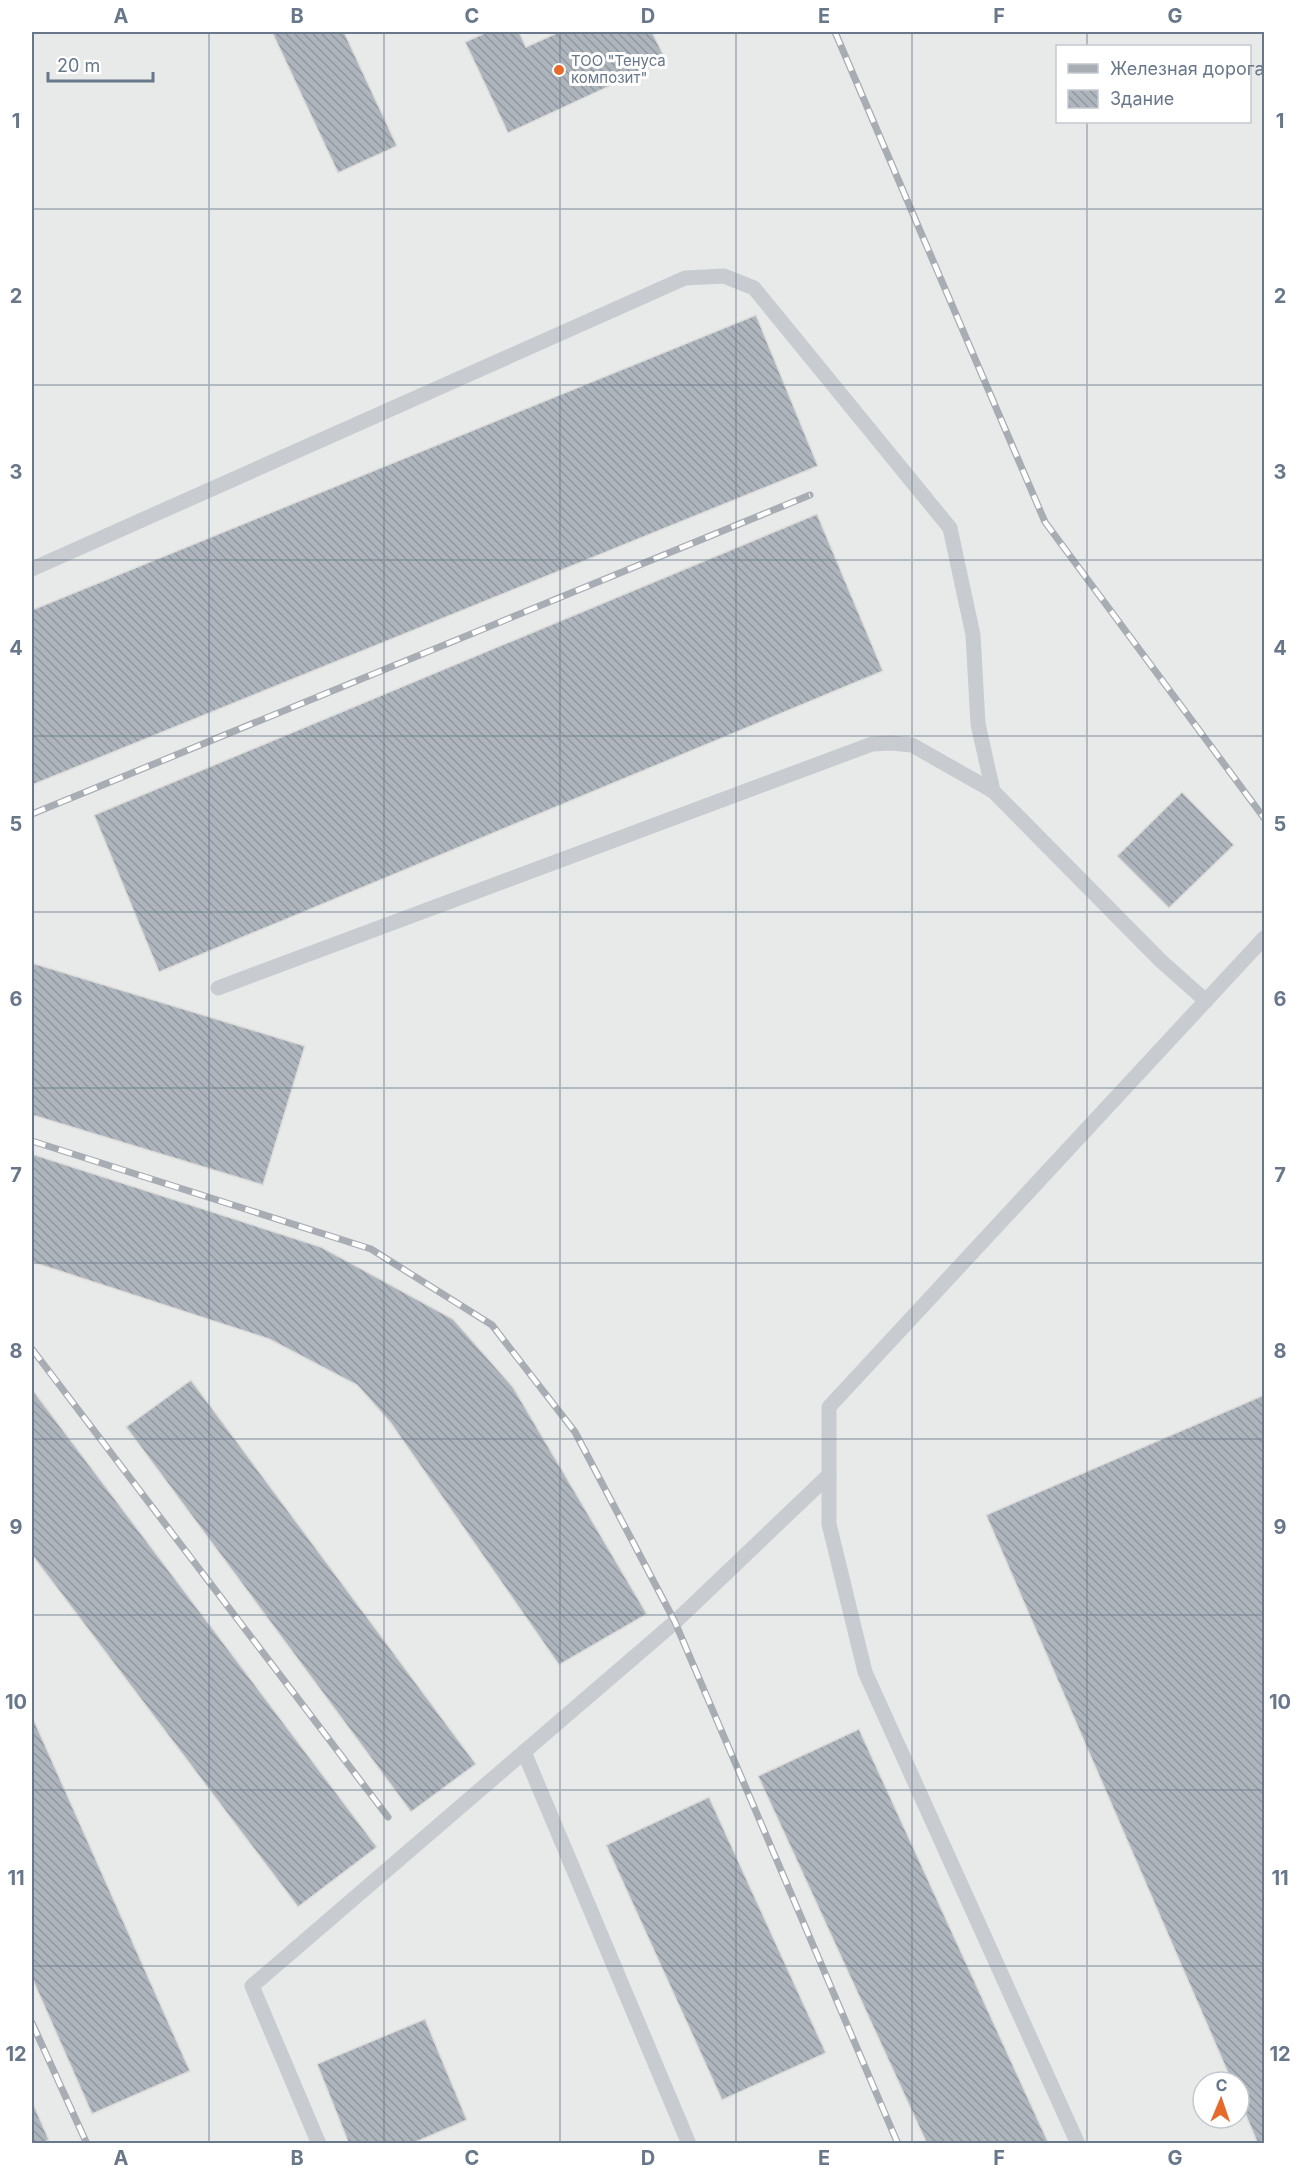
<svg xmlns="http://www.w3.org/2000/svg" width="1296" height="2175" viewBox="0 0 1296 2175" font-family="Inter,sans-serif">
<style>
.built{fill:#e8e9e9;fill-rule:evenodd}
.building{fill:url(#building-back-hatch);stroke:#dcdcda;stroke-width:1.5}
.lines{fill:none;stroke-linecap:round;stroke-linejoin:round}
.lane{stroke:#c8cbcf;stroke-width:15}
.rail-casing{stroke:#a8adb4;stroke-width:7}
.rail{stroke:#fff;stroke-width:4.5;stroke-dasharray:14;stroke-linecap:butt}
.grid{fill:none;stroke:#687789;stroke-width:1.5;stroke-opacity:0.55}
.poi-dot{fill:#e66a2b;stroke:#fff;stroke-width:2}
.labels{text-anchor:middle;stroke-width:6;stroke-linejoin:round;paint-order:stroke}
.poi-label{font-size:15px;fill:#687789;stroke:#fff;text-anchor:start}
.neatline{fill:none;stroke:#687789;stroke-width:2}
.grid-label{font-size:20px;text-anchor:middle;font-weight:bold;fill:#687789}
</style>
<defs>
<pattern id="building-back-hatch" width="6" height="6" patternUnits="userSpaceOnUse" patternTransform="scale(1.5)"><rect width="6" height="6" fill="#aeb5bd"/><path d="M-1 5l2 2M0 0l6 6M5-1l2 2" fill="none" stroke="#91989f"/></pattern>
</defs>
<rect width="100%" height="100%" fill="#fafaf8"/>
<path class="built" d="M32 32H1264V2143H32ZM1058 46H1250V122H1058ZM1203 2082H1239V2118H1203Z"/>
<g class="building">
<polygon points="272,32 344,32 397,146 338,173"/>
<polygon points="487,32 519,32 526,47 559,32 652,32 666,60 508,133 465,42"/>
<polygon points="756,315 818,466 32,785 32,610"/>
<polygon points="817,514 883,671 159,972 94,815"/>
<polygon points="1182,792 1234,845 1169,908 1117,856"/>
<polygon points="32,963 305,1046 263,1185 32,1115"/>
<polygon points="32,1154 321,1247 453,1319 513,1387 647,1614 559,1665 390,1422 357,1385 269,1339 32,1262"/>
<polygon points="191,1380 476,1764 411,1812 126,1427"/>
<polygon points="32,1389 377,1847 298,1907 32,1555"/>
<polygon points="1264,1395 1264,2144 1258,2144 1239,2099 1239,2082 1232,2082 986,1515"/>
<polygon points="32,1716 190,2071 92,2114 32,1978"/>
<polygon points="859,1729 1049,2144 927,2144 758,1776"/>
<polygon points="709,1797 826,2053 722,2100 606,1845"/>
<polygon points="425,2019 467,2120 411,2144 349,2144 317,2064"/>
<polygon points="32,2101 49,2140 41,2144 32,2144"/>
</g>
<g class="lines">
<g class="lane">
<polyline points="32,569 685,278 724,276 754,288 950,528 973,635 978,724 993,791 1161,961 1206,1001"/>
<polyline points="218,988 872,744 891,743 912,745 993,791"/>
<polyline points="524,1752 689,2144"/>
<polyline points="319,2144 252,1986 675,1622 829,1475"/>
<polyline points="1078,2144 865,1672 829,1524 829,1407 1264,938"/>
</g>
<g class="rail-casing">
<g id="rail">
<polyline points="835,32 1045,522 1264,818"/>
<polyline points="32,814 810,495"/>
<polyline points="32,1141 371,1249 492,1325 575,1432 675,1622 898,2144"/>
<polyline points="32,1349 388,1817"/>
<polyline points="32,2023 87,2144"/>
</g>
</g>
<use href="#rail" class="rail"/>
</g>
<path class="grid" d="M209 32V2144M384 32V2144M560 32V2144M736 32V2144M912 32V2144M1087 32V46M1087 122V2144M32 209H1264M32 385H1264M32 560H1264M32 736H1264M32 912H1264M32 1088H1264M32 1263H1264M32 1439H1264M32 1615H1264M32 1790H1264M32 1966H1264"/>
<circle class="poi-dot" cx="559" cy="70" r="6"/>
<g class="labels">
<g class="poi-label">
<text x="571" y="66">ТОО "Тенуса<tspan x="571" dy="17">композит"</tspan></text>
</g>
</g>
<rect width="1296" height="2175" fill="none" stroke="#ffffff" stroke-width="66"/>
<rect x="1056" y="45" width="195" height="78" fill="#ffffff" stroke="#c3c9d0" stroke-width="1.5"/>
<rect x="1068" y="64" width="30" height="9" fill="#a8adb4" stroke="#c3c9d0" stroke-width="1.5"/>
<text x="1110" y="75" font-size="18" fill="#687789">Железная дорога</text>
<rect x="1068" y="90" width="30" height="18" fill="url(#building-back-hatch)" stroke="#c3c9d0" stroke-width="1.5"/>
<text x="1110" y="105" font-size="18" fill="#687789">Здание</text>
<g transform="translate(1221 2100) rotate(2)"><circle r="28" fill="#ffffff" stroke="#c3c9d0" stroke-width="1.5"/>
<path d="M0-4.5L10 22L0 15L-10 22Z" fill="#e66a2b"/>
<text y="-9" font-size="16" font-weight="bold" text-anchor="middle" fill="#687789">С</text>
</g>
<path d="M48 72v9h105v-9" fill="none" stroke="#687789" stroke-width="3"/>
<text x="57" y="72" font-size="18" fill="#687789" stroke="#ffffff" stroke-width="4.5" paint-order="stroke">20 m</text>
<rect x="33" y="33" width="1230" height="2109" class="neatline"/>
<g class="grid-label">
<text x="121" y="23">A</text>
<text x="297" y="23">B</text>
<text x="472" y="23">C</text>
<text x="648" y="23">D</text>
<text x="824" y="23">E</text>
<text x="999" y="23">F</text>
<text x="1175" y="23">G</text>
<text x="16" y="128">1</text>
<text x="1280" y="128">1</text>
<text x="16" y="303">2</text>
<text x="1280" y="303">2</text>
<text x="16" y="479">3</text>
<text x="1280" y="479">3</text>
<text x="16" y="655">4</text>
<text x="1280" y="655">4</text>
<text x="16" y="831">5</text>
<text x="1280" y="831">5</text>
<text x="16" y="1006">6</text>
<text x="1280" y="1006">6</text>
<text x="16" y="1182">7</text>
<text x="1280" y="1182">7</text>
<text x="16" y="1358">8</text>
<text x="1280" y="1358">8</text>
<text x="16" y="1534">9</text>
<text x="1280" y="1534">9</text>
<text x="16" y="1709">10</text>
<text x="1280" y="1709">10</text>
<text x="16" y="1885">11</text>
<text x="1280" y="1885">11</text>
<text x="16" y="2061">12</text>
<text x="1280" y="2061">12</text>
<text x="121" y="2165">A</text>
<text x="297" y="2165">B</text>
<text x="472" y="2165">C</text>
<text x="648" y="2165">D</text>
<text x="824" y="2165">E</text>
<text x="999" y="2165">F</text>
<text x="1175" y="2165">G</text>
</g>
</svg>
